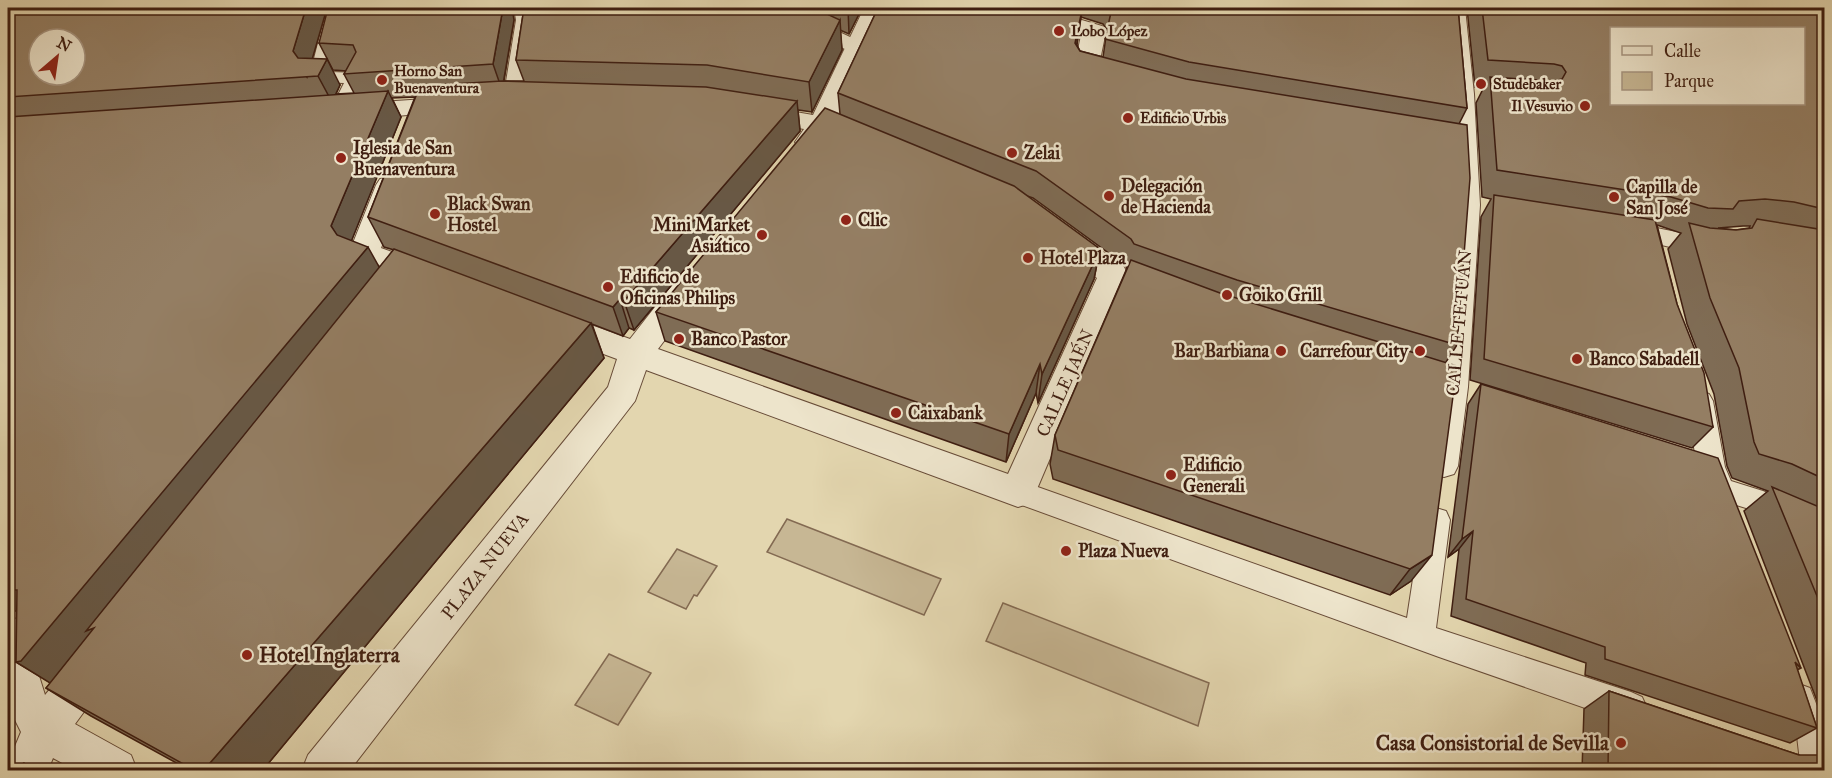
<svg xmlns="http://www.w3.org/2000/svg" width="1832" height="778" viewBox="0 0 1832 778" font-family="'IM FELL Great Primer',serif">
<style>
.green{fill:#c7b794;stroke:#836a52;stroke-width:1.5}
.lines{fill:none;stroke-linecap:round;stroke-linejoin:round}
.pedestrian-casing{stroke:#684c38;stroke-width:2}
.minor-casing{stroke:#684c38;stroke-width:2}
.pedestrian{fill:#ede4cb;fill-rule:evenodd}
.minor{fill:#ede4cb;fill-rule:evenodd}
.wall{fill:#7f6c55;stroke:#3f1e11;stroke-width:1.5;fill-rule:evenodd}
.shaded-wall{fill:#685845;stroke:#3f1e11;stroke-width:1.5}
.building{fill:#947e63;stroke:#3f1e11;stroke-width:1.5;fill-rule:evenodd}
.poi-dot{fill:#8f2418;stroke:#ede4cb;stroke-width:2}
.labels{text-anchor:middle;stroke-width:5;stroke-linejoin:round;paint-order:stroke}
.far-poi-label{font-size:15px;font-weight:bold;fill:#3f1e11;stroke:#ede4cb;text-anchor:start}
.poi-label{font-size:18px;font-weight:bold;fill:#3f1e11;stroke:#ede4cb;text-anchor:start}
.street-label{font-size:18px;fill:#3f1e11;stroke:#ede4cb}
.near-poi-label{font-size:21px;font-weight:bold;fill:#3f1e11;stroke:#ede4cb;text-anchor:start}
</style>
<rect width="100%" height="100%" fill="#e3d6af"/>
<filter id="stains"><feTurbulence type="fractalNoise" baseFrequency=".00333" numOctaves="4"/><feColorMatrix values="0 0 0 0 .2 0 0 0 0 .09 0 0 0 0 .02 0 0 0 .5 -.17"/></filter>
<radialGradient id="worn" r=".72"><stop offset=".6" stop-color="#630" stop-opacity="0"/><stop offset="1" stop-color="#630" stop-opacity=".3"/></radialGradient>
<g class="green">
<polygon points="787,519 941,579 924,615 767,552"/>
<polygon points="677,549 717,566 697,596 694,595 686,609 648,592"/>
<polygon points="1003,603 1209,683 1198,726 986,641"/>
<polygon points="609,654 651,673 618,725 575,705"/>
</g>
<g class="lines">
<g class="pedestrian-casing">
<g id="pedestrian">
<polygon points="327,8 345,8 330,72 364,73 367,77 349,113 346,117 332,117 329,113 344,83 312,82 309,78"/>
<polygon points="514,8 532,8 534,20 523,100 520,104 506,104 503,100 516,20"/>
<polygon points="745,8 788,8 865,44 867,48 865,52 851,52 774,14 748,12"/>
<polygon points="1447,8 1465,8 1474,94 1480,205 1468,387 1458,466 1454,474 1444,477 1434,474 1430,466 1442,387 1458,205 1454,94"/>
<polygon points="1627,222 1716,240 1719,245 1716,250 1708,253 1687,251 1619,235 1616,230 1619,225"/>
<polygon points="1700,391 1709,394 1713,401 1725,467 1731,481 1763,491 1824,519 1824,544 1746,508 1710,497 1697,467 1687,401 1691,394"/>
<polygon points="1018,480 1407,618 1422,520 1426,511 1436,508 1446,511 1450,520 1436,628 1631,692 1642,697 1647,708 1642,719 1631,724 1439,657 1008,500 1004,492 1008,484"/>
<polygon points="1799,684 1810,688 1824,724 1824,770 1801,770 1797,736 1783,699 1788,688"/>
</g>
</g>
<g class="minor-casing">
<g id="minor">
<path d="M864 8H888L837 121 865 132 869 138 865 144 856 146 827 136C818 147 814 152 799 148L795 142 804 129 746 119 742 113 746 107 755 105 813 115Z"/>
<polygon points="1006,8 1041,8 1102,26 1106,31 1098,70 1095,75 1086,77 1077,75 1074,70 1081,35 1010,13"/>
<polygon points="455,97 464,100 468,105 464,110 351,120 342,118 338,112 342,106 351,104"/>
<polygon points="390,176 400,179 404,185 381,248 439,269 443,277 439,285 428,288 417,285 354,260 349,253 376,185 380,179"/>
<polygon points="1061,226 1071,229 1124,267 1128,275 1031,503 1018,507 646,370 635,401 350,770 302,770 308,755 608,387 617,359 544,332 539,324 544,316 555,312 630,339 676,280 687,277 698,280 702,288 698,296 658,349 1008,474 1097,278 1051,243 1047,236 1051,229"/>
<polygon points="8,616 22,621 45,695 80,653 94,647 108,653 114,666 108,679 75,724 131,755 137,770 75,770 53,758 48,770 8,770 8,763 21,732 8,706"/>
</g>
</g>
<use href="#pedestrian" class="pedestrian"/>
<use href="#minor" class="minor"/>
</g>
<g class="wall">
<path d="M8 8H327L312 58 340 85 336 94 354 93 344 74 346 71 333 70 319 43 512 8 514 20 504 81H524L516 60 524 8H862L849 34 840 30 842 50 812 112 798 110 800 131 634 330 629 328 623 336 592 324 604 358 262 771H191L91 716 46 688 51 683 16 662 17 611H8ZM415 97 368 217 384 247 394 250 380 267 351 241 401 117 392 98Z"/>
<path d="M878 8H1458L1467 108 1459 124 1457 345 1446 362 1411 581 1390 595 1053 479 1050 464 1055 435 1127 268 1125 265 1033 198 1027 196 1100 249 1094 279 1038 403 1036 393 1006 462 665 341 656 312 840 114 838 93ZM1081 17 1103 24 1107 30 1103 57 1080 51 1077 45Z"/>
<path d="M1467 8H1824V719L1744 511 1768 491 1732 478 1727 466 1714 394 1687 324 1668 249 1681 233 1657 225 1677 304 1713 427 1692 448 1470 380 1481 217 1491 199 1482 197 1476 103 1484 87H1475ZM1743 226H1750L1749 228 1736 230 1718 228Z"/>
<polygon points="1481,384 1801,668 1797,670 1817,728 1790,743 1585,675 1586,663 1451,616 1459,549 1448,557 1468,404"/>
<polygon points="1609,691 1799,755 1824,771 1582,771 1584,709"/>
</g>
<g class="shaded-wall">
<polygon points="306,8 327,8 307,77 293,51"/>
<polygon points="503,8 513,8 512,8 514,20 502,90 493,64"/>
<polygon points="848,8 862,8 849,34"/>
<polygon points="1082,10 1078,37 1072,70 1075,43"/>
<polygon points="840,20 842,50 812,112 809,82"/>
<polygon points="327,59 340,85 332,102 318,76"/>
<polygon points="388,91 401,117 347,252 331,226"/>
<polygon points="797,101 800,131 634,330 624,301"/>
<polygon points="368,247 383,274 54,682 50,683 16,662"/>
<polygon points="1100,249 1094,279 1038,403 1042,374"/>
<polygon points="620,299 629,328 623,336 613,307"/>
<polygon points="591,323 604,358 262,771 203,771"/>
<polygon points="1040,364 1036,393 1006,462 1009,434"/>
<polygon points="1473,531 1459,549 1448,557 1462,539"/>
<polygon points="1432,555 1411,581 1390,595 1410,569"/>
</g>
<g class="building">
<path d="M8 8H306L293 51 298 58 327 59 318 76 8 97ZM39 39H75V75H39Z"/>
<polygon points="328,8 503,8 493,64 344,74 356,52 353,45 319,43"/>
<polygon points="524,8 814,8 840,20 809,82 707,65 516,60"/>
<polygon points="878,8 1073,8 1082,10 1075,43 1080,51 1186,79 1467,125 1470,178 1457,345 1237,280 1134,244 1131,239 1036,171 838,93"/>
<polygon points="1112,8 1458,8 1467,108 1189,62 1105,39"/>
<path d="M1482 8H1824V38H1823L1822 78 1824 86V209L1794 202 1765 199 1739 201 1733 209 1708 208 1671 197 1497 170 1490 77 1554 81 1562 79 1566 72 1562 66 1554 64 1488 60ZM1611 28H1803V104H1611Z"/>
<polygon points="502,81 706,87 797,101 624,301 620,299 613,307 368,217 420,86"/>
<polygon points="388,91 331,226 337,235 368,247 21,661 16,662 17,590 8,590 8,117"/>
<polygon points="825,108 1014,186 1100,249 1042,374 1040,364 1009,434 656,312"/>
<polygon points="1494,195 1655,220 1677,304 1704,373 1713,427 1484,359"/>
<polygon points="1757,219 1824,230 1824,479 1792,464 1759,454 1754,442 1739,368 1710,298 1689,223 1710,228 1736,230 1752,228"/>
<polygon points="394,249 591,323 203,771 196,771 46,688 94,628 86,631"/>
<polygon points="1131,260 1220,293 1457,366 1432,555 1410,569 1058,450 1055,435"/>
<polygon points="1481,384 1718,458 1801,668 1795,662 1817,728 1605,659 1605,647 1466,599 1473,531 1462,539"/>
<polygon points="1772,487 1824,509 1824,613"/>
<polygon points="1609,691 1799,755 1824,755 1824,771 1608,771"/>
<polygon points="24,763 36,771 11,771"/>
</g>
<g class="poi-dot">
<circle cx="1059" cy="31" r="6"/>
<circle cx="382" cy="80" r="6"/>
<circle cx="1481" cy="84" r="6"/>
<circle cx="1585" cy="106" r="6"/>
<circle cx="1128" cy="118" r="6"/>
<circle cx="1012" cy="153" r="6"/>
<circle cx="341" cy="158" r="6"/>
<circle cx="1109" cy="196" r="6"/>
<circle cx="1614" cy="197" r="6"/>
<circle cx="435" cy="214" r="6"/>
<circle cx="846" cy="220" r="6"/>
<circle cx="762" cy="235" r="6"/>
<circle cx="1028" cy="258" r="6"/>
<circle cx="608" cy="287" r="6"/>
<circle cx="1227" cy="295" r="6"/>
<circle cx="679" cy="339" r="6"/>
<circle cx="1281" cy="351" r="6"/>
<circle cx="1420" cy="351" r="6"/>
<circle cx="1577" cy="359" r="6"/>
<circle cx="896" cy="413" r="6"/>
<circle cx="1171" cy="475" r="6"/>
<circle cx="1066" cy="551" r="6"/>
<circle cx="247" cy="655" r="6"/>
<circle cx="1621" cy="743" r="6"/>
</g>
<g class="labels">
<g class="far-poi-label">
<text x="1071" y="36">Lobo López</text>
<text x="394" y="76">Horno San<tspan x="394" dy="17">Buenaventura</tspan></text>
<text x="1493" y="89">Studebaker</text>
<text x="1573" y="111" text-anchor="end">Il Vesuvio</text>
<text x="1140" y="123">Edificio Urbis</text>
</g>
<g class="poi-label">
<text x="353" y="154">Iglesia de San<tspan x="353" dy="21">Buenaventura</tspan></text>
<text x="1024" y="159">Zelai</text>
<text x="1121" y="192">Delegación<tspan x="1121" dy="21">de Hacienda</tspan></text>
<text x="1626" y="193">Capilla de<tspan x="1626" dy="21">San José</tspan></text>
<text x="447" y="210">Black Swan<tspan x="447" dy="21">Hostel</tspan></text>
<text x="858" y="226">Clic</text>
<text x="750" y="231" text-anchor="end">Mini Market<tspan x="750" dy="21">Asiático</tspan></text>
<text x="1040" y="264">Hotel Plaza</text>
<text x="620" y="283">Edificio de<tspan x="620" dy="21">Oficinas Philips</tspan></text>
<text x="1239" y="301">Goiko Grill</text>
<text x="691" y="345">Banco Pastor</text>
<text x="1269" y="357" text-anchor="end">Bar Barbiana</text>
<text x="1408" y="357" text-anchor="end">Carrefour City</text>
<text x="1589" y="365">Banco Sabadell</text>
<text x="908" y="419">Caixabank</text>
<text x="1183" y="471">Edificio<tspan x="1183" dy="21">Generali</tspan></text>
<text x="1078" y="557">Plaza Nueva</text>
</g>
<g class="street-label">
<text transform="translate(1459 323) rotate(-85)" y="6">CALLE TETUÁN</text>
<text transform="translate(1065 383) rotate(-66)" y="6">CALLE JAÉN</text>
<text transform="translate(485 566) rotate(-52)" y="6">PLAZA NUEVA</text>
</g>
<g class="near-poi-label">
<text x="259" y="662">Hotel Inglaterra</text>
<text x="1609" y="750" text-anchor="end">Casa Consistorial de Sevilla</text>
</g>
</g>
<rect width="1832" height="778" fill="none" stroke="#e3d6af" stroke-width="30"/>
<rect x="9" y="9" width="1814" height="760" fill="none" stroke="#3f1e11" stroke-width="3"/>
<rect x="15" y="15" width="1802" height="748" fill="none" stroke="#3f1e11" stroke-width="1.5"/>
<rect x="1610" y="27" width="195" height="78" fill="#ede4cb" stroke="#a79581" stroke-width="1.5"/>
<rect x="1622" y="46" width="30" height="9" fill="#ede4cb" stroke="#a79581" stroke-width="1.5"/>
<text x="1664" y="57" font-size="18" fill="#3f1e11">Calle</text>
<rect x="1622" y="72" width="30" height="18" fill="#c7b794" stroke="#a79581" stroke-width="1.5"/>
<text x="1664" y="87" font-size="18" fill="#3f1e11">Parque</text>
<g transform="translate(57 57) rotate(29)"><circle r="28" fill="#ede4cb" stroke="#a79581" stroke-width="1.5"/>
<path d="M0-4.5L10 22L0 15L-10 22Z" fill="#8f2418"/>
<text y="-9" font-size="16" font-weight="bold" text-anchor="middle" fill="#3f1e11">N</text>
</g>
<rect width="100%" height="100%" filter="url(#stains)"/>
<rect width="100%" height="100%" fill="url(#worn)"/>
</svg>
